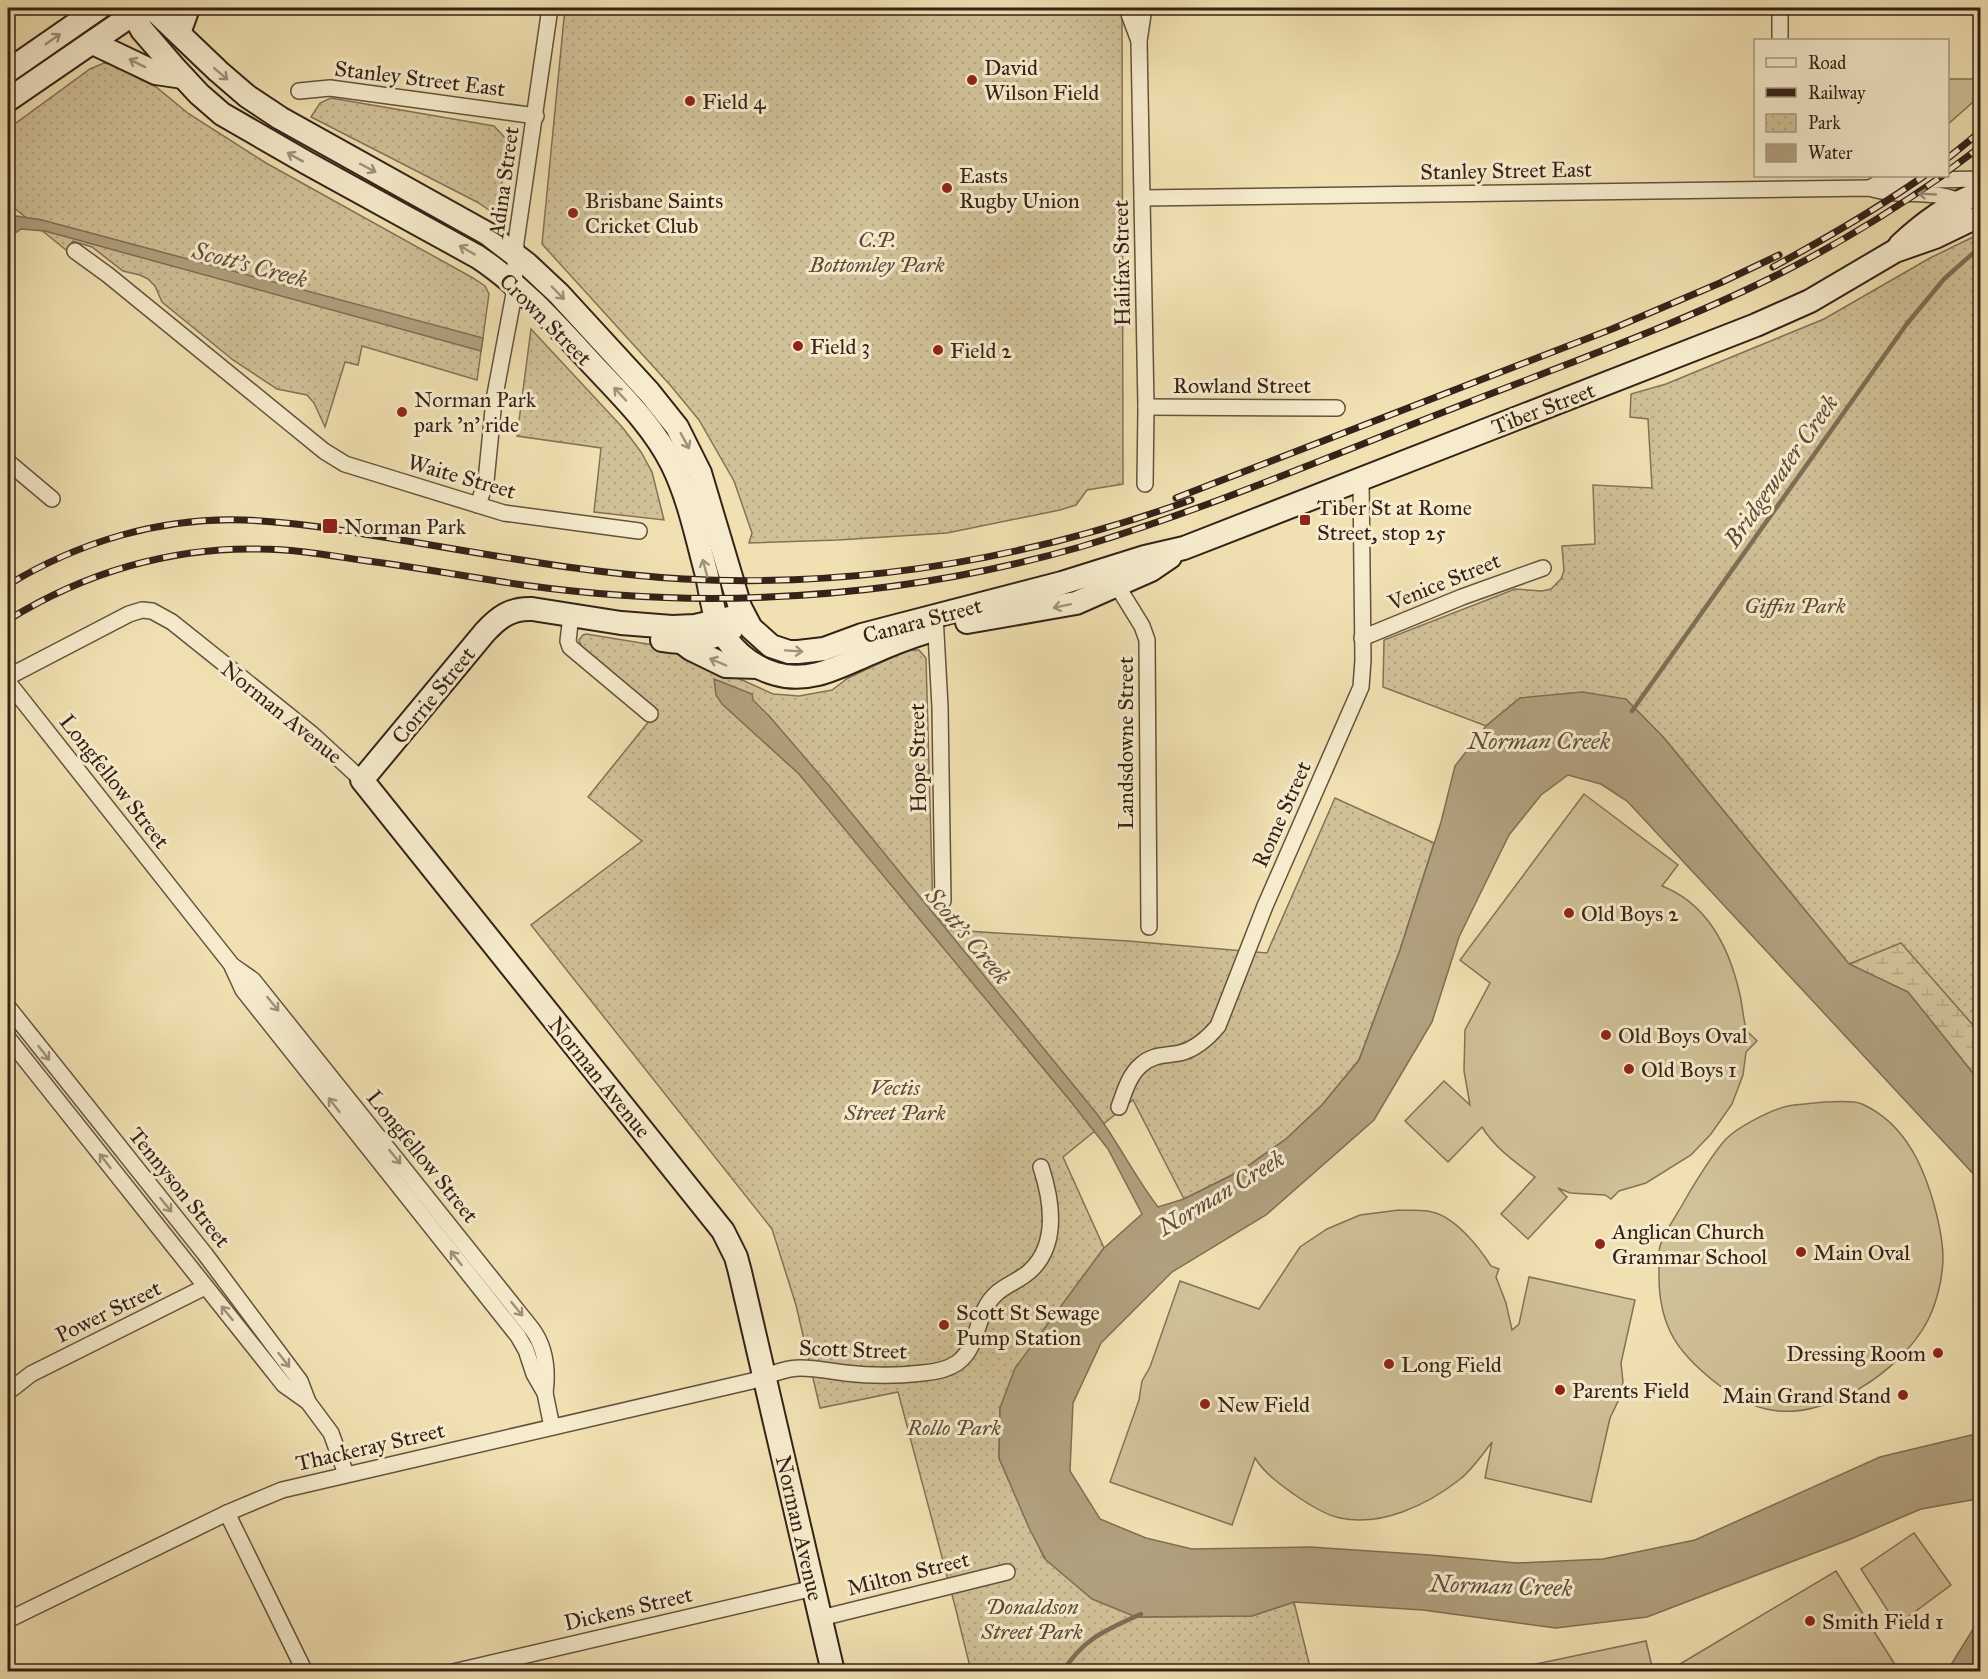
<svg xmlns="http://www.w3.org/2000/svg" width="1988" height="1679" viewBox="0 0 1988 1679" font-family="'IM FELL Great Primer',serif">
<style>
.grass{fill:#d1c198;stroke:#837258;stroke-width:1.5}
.wetland{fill:url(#wetland-marsh);stroke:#837258;stroke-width:1.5}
.park{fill:url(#park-dots);stroke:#837258;stroke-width:1.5}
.water{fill:#b1a07e;stroke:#7f6e55;stroke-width:1.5}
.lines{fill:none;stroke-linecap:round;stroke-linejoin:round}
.stream{stroke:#7f6e55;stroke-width:4.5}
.street-casing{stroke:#64523e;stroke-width:18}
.secondary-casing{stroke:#352218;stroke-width:26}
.street{stroke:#f6eccd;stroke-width:15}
.secondary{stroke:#f6eccd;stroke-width:22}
.rail-casing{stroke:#352218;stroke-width:7}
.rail{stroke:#f6eccd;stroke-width:4.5;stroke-dasharray:14;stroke-linecap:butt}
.oneway{stroke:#9f917c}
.poi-dot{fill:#8f2418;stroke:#f6eccd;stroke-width:2}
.labels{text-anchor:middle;stroke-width:6;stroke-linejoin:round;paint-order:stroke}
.poi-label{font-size:22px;fill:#352218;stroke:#f6eccd;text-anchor:start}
.street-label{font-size:22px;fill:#352218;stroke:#f6eccd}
.park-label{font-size:22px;font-style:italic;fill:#5c4a38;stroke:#f6eccd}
.water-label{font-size:24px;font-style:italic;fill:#604e3c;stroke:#f6eccd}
</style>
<defs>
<pattern id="wetland-marsh" width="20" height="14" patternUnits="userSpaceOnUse" patternTransform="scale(1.5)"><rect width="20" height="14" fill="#d1c198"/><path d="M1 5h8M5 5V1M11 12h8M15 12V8" fill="none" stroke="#b4a682"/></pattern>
<pattern id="park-dots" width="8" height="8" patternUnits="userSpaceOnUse" patternTransform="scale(1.5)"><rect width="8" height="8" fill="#d1c198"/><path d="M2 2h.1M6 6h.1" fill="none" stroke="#b4a682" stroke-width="1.8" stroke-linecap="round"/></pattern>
</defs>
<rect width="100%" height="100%" fill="#f1e1b2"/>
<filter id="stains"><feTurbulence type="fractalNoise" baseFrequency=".00333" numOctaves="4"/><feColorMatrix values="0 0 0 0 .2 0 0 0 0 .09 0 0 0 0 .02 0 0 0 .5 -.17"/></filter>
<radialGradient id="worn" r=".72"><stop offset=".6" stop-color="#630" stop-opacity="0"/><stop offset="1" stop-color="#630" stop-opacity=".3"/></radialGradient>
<g class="grass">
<polygon points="1948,79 1980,79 1980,96 1948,124"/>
<path d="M1584 794 1678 865 1662 886C1708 904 1730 950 1740 995 1742 1002 1744 1026 1747 1031 1749 1034 1755 1038 1757 1041L1746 1052 1743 1075 1732 1104 1711 1134 1691 1155 1646 1183 1619 1191 1611 1199 1605 1195 1570 1193 1558 1188 1567 1197 1528 1239 1501 1214 1535 1177C1515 1162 1495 1148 1482 1127L1448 1162 1405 1121 1444 1081 1470 1105 1464 1071 1465 1030 1490 983 1460 960Z"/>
<path d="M1825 1102C1836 1102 1852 1100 1862 1104 1907 1124 1926 1171 1937 1216 1940 1229 1943 1244 1943 1257 1943 1277 1937 1302 1928 1320 1902 1371 1824 1423 1766 1409 1752 1406 1736 1397 1724 1389 1681 1357 1658 1330 1659 1273 1659 1265 1658 1253 1660 1246 1665 1230 1677 1215 1685 1200 1694 1184 1714 1152 1726 1139 1739 1126 1771 1110 1788 1106 1800 1104 1813 1103 1825 1102Z"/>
<path d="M1399 1210C1409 1211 1422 1209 1432 1212 1455 1217 1479 1247 1491 1266L1499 1269 1496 1277 1506 1303 1512 1330 1519 1324 1529 1277 1635 1300 1621 1363 1623 1382 1621 1395 1610 1418 1591 1502 1485 1478 1492 1442C1482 1455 1472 1470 1459 1480 1427 1505 1381 1527 1340 1518 1325 1515 1308 1504 1295 1495 1281 1485 1265 1474 1255 1458L1232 1525 1110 1482 1139 1400 1142 1381 1150 1367 1180 1281 1259 1309 1300 1247 1327 1229 1360 1215Z"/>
<polygon points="1914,1533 1951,1585 1897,1625 1861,1569"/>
<polygon points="1836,1571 1899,1671 1663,1671 1675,1667"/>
<polygon points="1646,1641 1653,1671 1503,1671"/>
</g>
<polygon class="wetland" points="1901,942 1980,1033 1980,1082 1908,992 1849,964"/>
<g class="park">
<polygon points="565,8 1122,8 1123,484 1087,490 1076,505 1060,510 947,533 838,540 749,543 752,533 734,481 699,420 671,386 542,244"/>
<polygon points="104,63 111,64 156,87 189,114 266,163 473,278 485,286 489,294 477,380 362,346 358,365 345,362 325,427 314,403 307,395 277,389 233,360 162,302 155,286 148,279 140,275 123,271 92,247 73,241 66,250 8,203 8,129 90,69"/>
<polygon points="331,98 494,126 507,140 498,216 477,202 311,117 320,103"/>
<polygon points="1980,236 1980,1033 1901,943 1849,964 1664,738 1626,700 1520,698 1486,726 1383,687 1384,640 1515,589 1542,591 1551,589 1561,579 1564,571 1562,546 1595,544 1593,485 1652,488 1648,419 1630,417 1631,394 1666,384 1824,319 1930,258 1971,238"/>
<polygon points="531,329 623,428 641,452 652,472 664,520 594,512 601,448 517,436"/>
<polygon points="586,634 660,646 685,654 773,694 799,696 832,690 848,678 908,650 919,650 926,658 933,913 950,930 1128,941 1267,953 1335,798 1434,843 1400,950 1359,1060 1322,1105 1286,1139 1242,1170 1184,1199 1133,1100 1063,1157 1104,1248 1016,1368 1000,1408 999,1458 1044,1558 1136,1617 1252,1616 1294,1602 1311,1671 971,1671 955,1606 898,1392 820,1408 796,1305 772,1229 531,925 642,841 588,797 658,710 582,648 579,640 583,635"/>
</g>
<g class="water">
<polygon points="16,216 42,220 483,338 481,351 45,231 21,229 8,238 8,219"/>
<path d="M714 679 752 694 753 700 770 717 831 788 1097 1114C1119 1144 1135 1177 1158 1207L1184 1199 1242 1170 1286 1139 1322 1105 1359 1060 1400 950 1441 822 1455 766 1486 726 1520 698 1582 692 1626 699 1664 738 1849 964 1908 992 1980 1082V1181L1627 801 1601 784 1568 775 1541 795 1509 835 1459 937 1432 1022 1374 1120 1266 1215 1172 1272 1101 1343 1073 1403 1070 1471 1100 1519 1146 1538 1192 1549 1310 1547 1430 1555 1517 1563 1603 1559 1695 1540 1880 1457 1980 1433V1501L1977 1499 1921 1509 1851 1539 1647 1617 1556 1628 1423 1610 1294 1602 1252 1616 1136 1617 1092 1599 1046 1560 1029 1528 999 1458 1000 1408 1015 1368 1104 1248 1142 1214 1108 1149 1072 1103 799 774 722 704 716 695Z"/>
<polygon points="1980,1618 1980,1671 1947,1671"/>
</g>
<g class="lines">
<g class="stream">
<polyline points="1632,711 1906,325 1944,279 1980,247"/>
<path d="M1063 1672C1082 1639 1108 1629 1141 1614"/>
</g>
<g class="street-casing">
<g id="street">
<polyline points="1129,8 1129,14 1139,41"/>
<polyline points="1144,8 1139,41 1146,407 1145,484"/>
<polyline points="1780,8 1780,40"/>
<polyline points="299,91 330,88 536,116"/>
<polyline points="1870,188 1882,181 1980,179"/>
<path d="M1142 198 1870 188C1901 199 1935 187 1965 204"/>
<polyline points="75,251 108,275 324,451 345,464 504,513 639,531"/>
<polyline points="1146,407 1337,408"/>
<polyline points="8,462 52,499"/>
<polyline points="478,505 486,481 494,400 514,294 516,242 550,8"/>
<polyline points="1113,579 1142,626 1147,640 1149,927"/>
<polyline points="571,615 568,641 570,647 650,714"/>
<polyline points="935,615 940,707 943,901"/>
<polyline points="1362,638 1462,597 1543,568"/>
<polyline points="8,677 129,614 142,610 152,611 172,622 312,734 362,780"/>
<polyline points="8,682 231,964 243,990 518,1336 526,1350 534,1374 545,1393 552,1427"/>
<path d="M233 966 253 980 532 1329C546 1348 548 1370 545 1393"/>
<polyline points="8,1007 205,1254 300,1381 308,1402 331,1433 346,1474"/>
<polyline points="8,1038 284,1385 308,1402"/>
<path d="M1119 1107C1124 1093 1129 1075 1141 1065 1153 1054 1165 1056 1180 1053 1196 1049 1208 1038 1218 1026L1265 906 1361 687 1363 660 1361 479"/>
<polyline points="8,1392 31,1374 205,1287"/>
<polyline points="227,1513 305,1672"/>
<polyline points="821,1618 1007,1572"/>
<path d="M8 1620 227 1513 282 1490 752 1381C767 1376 784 1368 800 1368 815 1368 830 1371 845 1373 871 1376 897 1376 923 1373 935 1372 947 1370 957 1363 981 1346 974 1313 997 1293 1007 1284 1021 1280 1031 1270 1059 1243 1052 1201 1041 1167"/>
<polyline points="453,1672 814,1588"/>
</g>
</g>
<g class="secondary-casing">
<g id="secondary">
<path d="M130 8 142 30 173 66 199 94 222 114 307 163 478 257C524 288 556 325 593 365 622 396 653 426 672 464 688 496 696 534 705 568 710 585 711 604 717 621 726 646 750 667 776 674 810 684 840 666 871 653 889 645 907 638 926 632"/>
<polyline points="152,8 218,71 247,96 280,118 488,234 527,264 559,294 649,392 677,427 700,473 740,607 751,628 771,646 789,652 798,652 824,649 862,635 1062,583 1145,557 1184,548 1756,325 1810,301 1895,251 1935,237 1968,221 1980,218"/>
<polyline points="179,33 188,8"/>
<polyline points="93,43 156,73 183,77"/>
<polyline points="8,71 99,8"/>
<polyline points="8,100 142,8"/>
<path d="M1900 245C1924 223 1949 204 1980 193"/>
<path d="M743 615 695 626 672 627 621 623 532 609C511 608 499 617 485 632L362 780 723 1231 736 1257 740 1272 833 1672"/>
<polyline points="967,622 1076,603 1151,570 1170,557"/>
<path d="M662 640C688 645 708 640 732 629"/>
<polyline points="683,643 691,649 726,666 758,667"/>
</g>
</g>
<use href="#street" class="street"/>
<use href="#secondary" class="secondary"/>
<g class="rail-casing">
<g id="rail">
<polyline points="1948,158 1980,132"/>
<polyline points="1948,171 1980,147"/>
<path d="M1773 267C1825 239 1875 210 1924 176"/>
<polyline points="1176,498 1612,329 1720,283 1779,255"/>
<path d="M8 585C78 542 161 517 244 520 301 522 357 533 413 542 503 557 593 574 684 579 857 588 1028 559 1191 500"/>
<path d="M8 620C84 573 170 547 260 549 294 549 327 555 361 560 415 567 469 577 523 585 603 596 687 601 768 597 873 593 979 576 1080 547 1207 509 1330 456 1454 408 1561 366 1672 327 1775 276 1833 247 1889 213 1942 176"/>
</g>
</g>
<use href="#rail" class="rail"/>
</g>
<defs><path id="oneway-shaft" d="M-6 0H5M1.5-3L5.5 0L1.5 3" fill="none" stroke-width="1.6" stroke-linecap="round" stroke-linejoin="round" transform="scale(1.5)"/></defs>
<g class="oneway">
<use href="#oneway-shaft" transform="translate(53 39) rotate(-35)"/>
<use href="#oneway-shaft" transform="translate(137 63) rotate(-153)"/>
<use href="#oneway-shaft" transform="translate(221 74) rotate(41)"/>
<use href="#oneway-shaft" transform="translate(295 157) rotate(-151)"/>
<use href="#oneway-shaft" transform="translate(368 168) rotate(28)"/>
<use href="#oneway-shaft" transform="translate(1927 194) rotate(-177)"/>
<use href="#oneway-shaft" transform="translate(467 250) rotate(-150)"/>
<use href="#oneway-shaft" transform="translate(558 293) rotate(46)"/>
<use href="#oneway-shaft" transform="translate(620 394) rotate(-133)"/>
<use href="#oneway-shaft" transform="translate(685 441) rotate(61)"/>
<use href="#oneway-shaft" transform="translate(705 568) rotate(-105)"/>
<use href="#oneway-shaft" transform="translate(1062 606) rotate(168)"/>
<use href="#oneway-shaft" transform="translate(794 651) rotate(4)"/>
<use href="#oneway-shaft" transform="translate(718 662) rotate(-157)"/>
<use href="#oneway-shaft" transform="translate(273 1004) rotate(51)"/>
<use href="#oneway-shaft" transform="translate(44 1053) rotate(52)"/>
<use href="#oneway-shaft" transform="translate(334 1105) rotate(-128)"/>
<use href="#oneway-shaft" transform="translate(395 1157) rotate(51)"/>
<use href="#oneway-shaft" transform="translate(105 1161) rotate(-128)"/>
<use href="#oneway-shaft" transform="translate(166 1205) rotate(51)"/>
<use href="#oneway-shaft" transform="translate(456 1258) rotate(-128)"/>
<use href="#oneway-shaft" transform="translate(517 1309) rotate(51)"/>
<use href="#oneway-shaft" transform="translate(227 1313) rotate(-129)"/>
<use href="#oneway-shaft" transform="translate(284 1360) rotate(52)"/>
</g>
<g class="poi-dot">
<circle cx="972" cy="80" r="6"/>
<circle cx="690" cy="101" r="6"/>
<circle cx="947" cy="188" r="6"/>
<circle cx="573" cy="213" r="6"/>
<circle cx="798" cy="346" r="6"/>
<circle cx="938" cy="350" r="6"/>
<circle cx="402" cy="412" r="6"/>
<rect x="1299" y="514" width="12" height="12" rx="3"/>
<rect x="322" y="518" width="16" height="16" rx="3"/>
<circle cx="1569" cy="913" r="6"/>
<circle cx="1606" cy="1035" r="6"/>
<circle cx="1629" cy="1069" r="6"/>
<circle cx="1600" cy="1244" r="6"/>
<circle cx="1801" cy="1252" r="6"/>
<circle cx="944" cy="1325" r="6"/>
<circle cx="1938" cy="1353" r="6"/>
<circle cx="1389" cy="1364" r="6"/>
<circle cx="1560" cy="1390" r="6"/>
<circle cx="1903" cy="1395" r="6"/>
<circle cx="1205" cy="1404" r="6"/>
<circle cx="1810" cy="1621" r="6"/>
</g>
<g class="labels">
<g class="poi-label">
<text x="984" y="75">David<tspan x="984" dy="25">Wilson Field</tspan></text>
<text x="702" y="109">Field 4</text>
<text x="959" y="183">Easts<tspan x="959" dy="25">Rugby Union</tspan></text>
<text x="585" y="208">Brisbane Saints<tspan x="585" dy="25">Cricket Club</tspan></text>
<text x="810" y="354">Field 3</text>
<text x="950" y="358">Field 2</text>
<text x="414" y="407">Norman Park<tspan x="414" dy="25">park 'n' ride</tspan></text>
<text x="1317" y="515">Tiber St at Rome<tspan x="1317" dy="25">Street, stop 25</tspan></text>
<text x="344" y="534">Norman Park</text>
<text x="1581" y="921">Old Boys 2</text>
<text x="1618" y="1043">Old Boys Oval</text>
<text x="1641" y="1077">Old Boys 1</text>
<text x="1612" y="1239">Anglican Church<tspan x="1612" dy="25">Grammar School</tspan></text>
<text x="1813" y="1260">Main Oval</text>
<text x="956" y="1320">Scott St Sewage<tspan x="956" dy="25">Pump Station</tspan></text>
<text x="1926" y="1361" text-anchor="end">Dressing Room</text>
<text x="1401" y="1372">Long Field</text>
<text x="1572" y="1398">Parents Field</text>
<text x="1891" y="1403" text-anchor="end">Main Grand Stand</text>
<text x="1217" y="1412">New Field</text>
<text x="1822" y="1629">Smith Field 1</text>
</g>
<g class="street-label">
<text transform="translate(420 78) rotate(7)" y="8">Stanley Street East</text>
<text transform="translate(1506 170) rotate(-1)" y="8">Stanley Street East</text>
<text transform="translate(503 182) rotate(-82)" y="8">Adina Street</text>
<text transform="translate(1121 263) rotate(-91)" y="8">Halifax Street</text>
<text transform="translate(546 319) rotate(45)" y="8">Crown Street</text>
<text x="1242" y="393">Rowland Street</text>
<text transform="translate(1543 408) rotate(-21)" y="8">Tiber Street</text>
<text transform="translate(462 476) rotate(16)" y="8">Waite Street</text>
<text transform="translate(1444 581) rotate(-22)" y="8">Venice Street</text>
<text transform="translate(922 620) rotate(-15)" y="8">Canara Street</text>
<text transform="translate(433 695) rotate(-51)" y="8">Corrie Street</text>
<text transform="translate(282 712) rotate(39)" y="8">Norman Avenue</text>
<text transform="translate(1125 743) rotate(-90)" y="8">Landsdowne Street</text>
<text transform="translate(917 758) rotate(-91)" y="8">Hope Street</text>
<text transform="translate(115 781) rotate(52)" y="8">Longfellow Street</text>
<text transform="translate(1281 814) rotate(-66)" y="8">Rome Street</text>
<text transform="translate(600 1077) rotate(51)" y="8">Norman Avenue</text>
<text transform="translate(423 1156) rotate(51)" y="8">Longfellow Street</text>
<text transform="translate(180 1187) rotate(51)" y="8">Tennyson Street</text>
<text transform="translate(108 1311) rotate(-26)" y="8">Power Street</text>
<text transform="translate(853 1349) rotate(2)" y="8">Scott Street</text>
<text transform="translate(370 1446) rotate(-13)" y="8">Thackeray Street</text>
<text transform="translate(800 1528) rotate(77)" y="8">Norman Avenue</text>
<text transform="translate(908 1573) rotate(-14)" y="8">Milton Street</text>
<text transform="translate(628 1608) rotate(-13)" y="8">Dickens Street</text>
</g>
<g class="park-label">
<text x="877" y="247">C.P.<tspan x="877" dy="25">Bottomley Park</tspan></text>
<text x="1795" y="613">Giffin Park</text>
<text x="895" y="1095">Vectis<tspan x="895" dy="25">Street Park</tspan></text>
<text x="954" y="1435">Rollo Park</text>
<text x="1032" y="1614">Donaldson<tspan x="1032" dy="25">Street Park</tspan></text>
</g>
<g class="water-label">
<text transform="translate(250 265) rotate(15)" y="8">Scott's Creek</text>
<text transform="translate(1781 471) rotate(-55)" y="8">Bridgewater Creek</text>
<text x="1539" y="749">Norman Creek</text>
<text transform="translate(968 936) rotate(50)" y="8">Scott's Creek</text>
<text transform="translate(1221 1193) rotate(-31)" y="8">Norman Creek</text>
<text transform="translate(1501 1586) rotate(2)" y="8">Norman Creek</text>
</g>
</g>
<rect width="1988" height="1679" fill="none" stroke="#f1e1b2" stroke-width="30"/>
<rect x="9" y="9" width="1970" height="1661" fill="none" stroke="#352218" stroke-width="3"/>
<rect x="15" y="15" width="1958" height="1649" fill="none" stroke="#352218" stroke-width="1.5"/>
<rect x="1754" y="39" width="195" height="138" fill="#f6eccd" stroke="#a99b85" stroke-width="1.5"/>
<rect x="1766" y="58" width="30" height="9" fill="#f6eccd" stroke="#a99b85" stroke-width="1.5"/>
<text x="1808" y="69" font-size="18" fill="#352218">Road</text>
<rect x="1766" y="88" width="30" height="9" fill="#352218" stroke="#a99b85" stroke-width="1.5"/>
<text x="1808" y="99" font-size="18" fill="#352218">Railway</text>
<rect x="1766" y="114" width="30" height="18" fill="url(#park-dots)" stroke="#a99b85" stroke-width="1.5"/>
<text x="1808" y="129" font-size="18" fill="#352218">Park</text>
<rect x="1766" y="144" width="30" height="18" fill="#b1a07e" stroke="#a99b85" stroke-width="1.5"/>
<text x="1808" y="159" font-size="18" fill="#352218">Water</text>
<rect width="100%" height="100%" filter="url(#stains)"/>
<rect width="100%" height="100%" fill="url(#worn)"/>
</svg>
